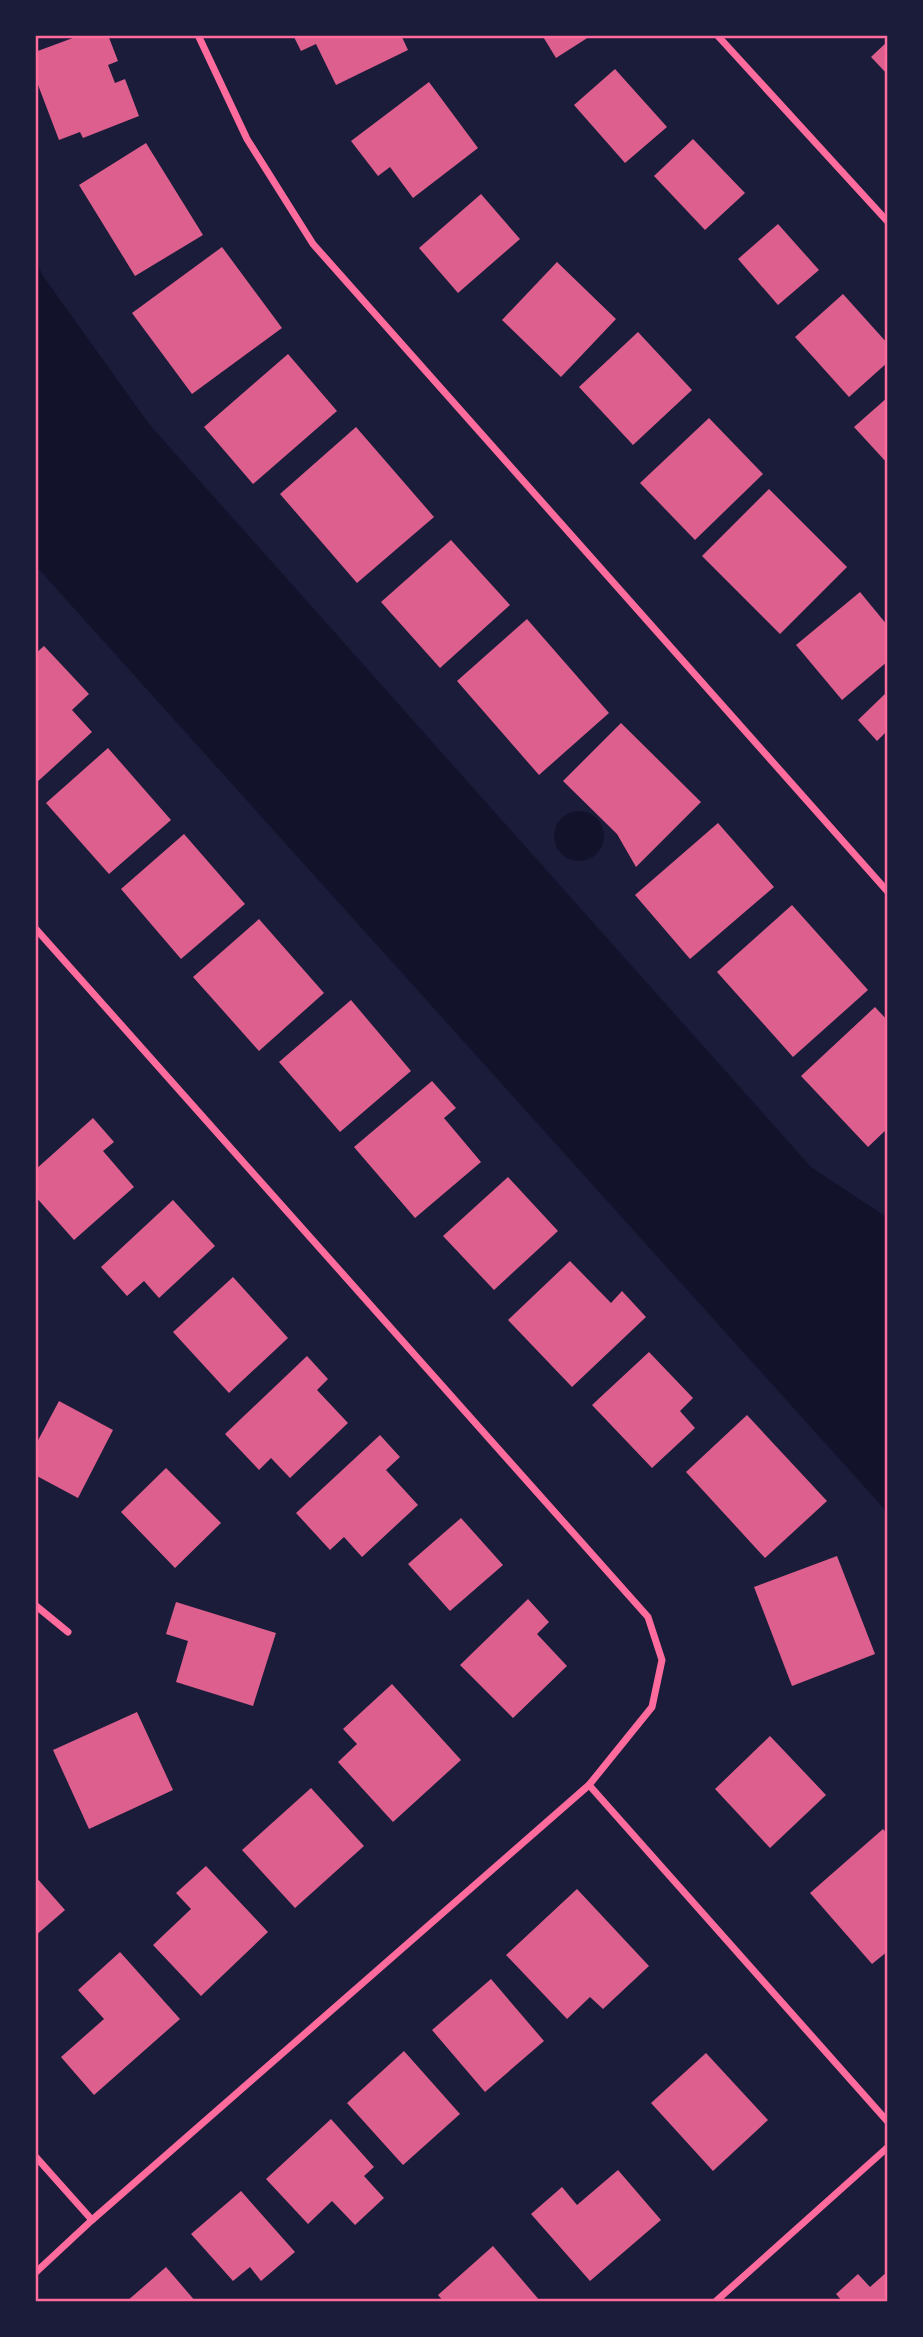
<svg xmlns="http://www.w3.org/2000/svg" width="923" height="2337" viewBox="0 0 923 2337" font-family="'Open Sans',sans-serif">
<style>
.water{fill:#12122b}
.building{fill:#dd5f8e}
.lines{fill:none;stroke-linecap:round;stroke-linejoin:round}
.minor{stroke:#ff6b9d;stroke-width:7}
.neatline{fill:none;stroke:#ff6b9d;stroke-width:2.5}
</style>
<rect width="100%" height="100%" fill="#1b1b3a"/>
<g class="water">
<polygon points="35,259 43,276 149,424 811,1167 888,1218 888,1513 35,565"/>
<circle cx="579" cy="836" r="25"/>
</g>
<g class="building">
<polygon points="81,35 108,35 118,61 108,65 115,83 125,79 139,116 83,138 80,132 59,140 35,77 35,52"/>
<polygon points="293,35 401,35 408,50 336,85 316,44 301,51"/>
<polygon points="542,35 592,35 556,58"/>
<polygon points="888,41 888,75 871,57"/>
<polygon points="615,69 667,127 625,163 574,105"/>
<polygon points="429,82 478,148 413,198 390,167 378,176 351,141"/>
<polygon points="693,139 745,193 705,230 654,176"/>
<polygon points="146,143 203,235 135,276 79,185"/>
<polygon points="481,194 520,239 458,293 419,248"/>
<polygon points="778,224 819,270 778,305 738,259"/>
<polygon points="222,247 282,328 192,394 132,313"/>
<polygon points="557,262 616,319 561,377 502,320"/>
<polygon points="843,294 888,344 888,362 849,397 795,337"/>
<polygon points="638,332 692,390 633,445 579,387"/>
<polygon points="288,354 337,411 253,484 204,427"/>
<polygon points="888,397 888,464 854,427"/>
<polygon points="709,418 763,474 695,540 640,483"/>
<polygon points="356,427 434,517 357,583 280,494"/>
<polygon points="769,489 847,567 780,634 702,556"/>
<polygon points="451,540 510,605 440,668 381,602"/>
<polygon points="860,592 888,626 888,661 842,700 796,645"/>
<polygon points="527,619 609,713 539,775 457,681"/>
<polygon points="44,646 89,694 72,710 92,732 35,784 35,654"/>
<polygon points="888,691 888,730 877,741 858,720"/>
<polygon points="621,723 701,802 636,867 617,834 563,781"/>
<polygon points="108,748 171,820 109,874 46,803"/>
<polygon points="718,823 774,887 690,959 635,895"/>
<polygon points="184,834 245,904 181,959 121,889"/>
<polygon points="792,905 868,990 793,1057 717,972"/>
<polygon points="259,919 324,993 259,1051 193,977"/>
<polygon points="351,1000 411,1071 340,1132 279,1062"/>
<polygon points="875,1007 888,1021 888,1128 868,1147 801,1076"/>
<polygon points="432,1081 456,1108 444,1118 481,1162 415,1218 354,1147"/>
<polygon points="93,1118 114,1142 103,1151 134,1187 74,1240 35,1196 35,1170"/>
<polygon points="508,1177 558,1231 494,1290 443,1236"/>
<polygon points="173,1200 215,1246 159,1298 144,1281 127,1296 101,1267"/>
<polygon points="570,1261 611,1303 622,1291 646,1317 572,1387 508,1320"/>
<polygon points="233,1277 288,1338 229,1393 173,1332"/>
<polygon points="649,1352 693,1398 680,1411 695,1428 652,1468 592,1405"/>
<polygon points="307,1356 328,1379 317,1390 348,1423 290,1478 271,1458 259,1470 225,1434"/>
<polygon points="59,1401 113,1430 78,1498 35,1475 35,1446"/>
<polygon points="747,1415 827,1501 765,1558 686,1472"/>
<polygon points="380,1435 400,1457 386,1470 418,1505 362,1557 344,1537 330,1550 296,1513"/>
<polygon points="166,1468 221,1523 175,1568 121,1512"/>
<polygon points="461,1518 503,1565 450,1611 408,1564"/>
<polygon points="837,1556 875,1654 792,1686 754,1587"/>
<polygon points="528,1599 549,1622 537,1634 567,1666 513,1718 460,1665"/>
<polygon points="176,1602 276,1633 253,1706 176,1682 188,1641 166,1634"/>
<polygon points="392,1684 461,1760 393,1822 338,1762 357,1744 343,1729"/>
<polygon points="137,1712 173,1790 89,1829 53,1750"/>
<polygon points="770,1736 826,1795 770,1848 715,1789"/>
<polygon points="311,1788 364,1846 295,1908 242,1850"/>
<polygon points="883,1829 888,1835 888,1951 872,1964 810,1893"/>
<polygon points="206,1866 268,1932 201,1996 153,1945 191,1909 176,1893"/>
<polygon points="35,1876 65,1910 35,1936"/>
<polygon points="577,1889 649,1966 603,2009 590,1997 567,2019 506,1955"/>
<polygon points="120,1952 180,2019 94,2095 61,2057 104,2019 78,1990"/>
<polygon points="491,1979 544,2041 485,2092 432,2030"/>
<polygon points="404,2051 460,2114 403,2165 347,2103"/>
<polygon points="706,2053 768,2120 713,2171 651,2103"/>
<polygon points="331,2119 374,2167 364,2176 384,2198 355,2225 332,2201 308,2224 266,2179"/>
<polygon points="618,2170 661,2220 590,2281 531,2214 562,2187 577,2205"/>
<polygon points="241,2191 295,2252 261,2281 250,2267 233,2281 191,2234"/>
<polygon points="493,2246 541,2302 444,2302 438,2295"/>
<polygon points="166,2267 196,2302 126,2302"/>
<polygon points="888,2271 888,2302 843,2302 836,2294 858,2274 870,2287"/>
</g>
<g class="lines">
<g class="minor">
<polyline points="198,35 247,139 313,244 888,892"/>
<polyline points="717,35 888,222"/>
<polyline points="35,928 648,1617 662,1660 652,1707 589,1785 92,2220 35,2273"/>
<polyline points="35,1605 68,1632"/>
<polyline points="589,1785 888,2122"/>
<polyline points="35,2156 92,2220"/>
<polyline points="715,2302 888,2147"/>
</g>
</g>
<rect width="923" height="2337" fill="none" stroke="#1b1b3a" stroke-width="74"/>
<rect x="37" y="37" width="849" height="2263" class="neatline"/>
</svg>
